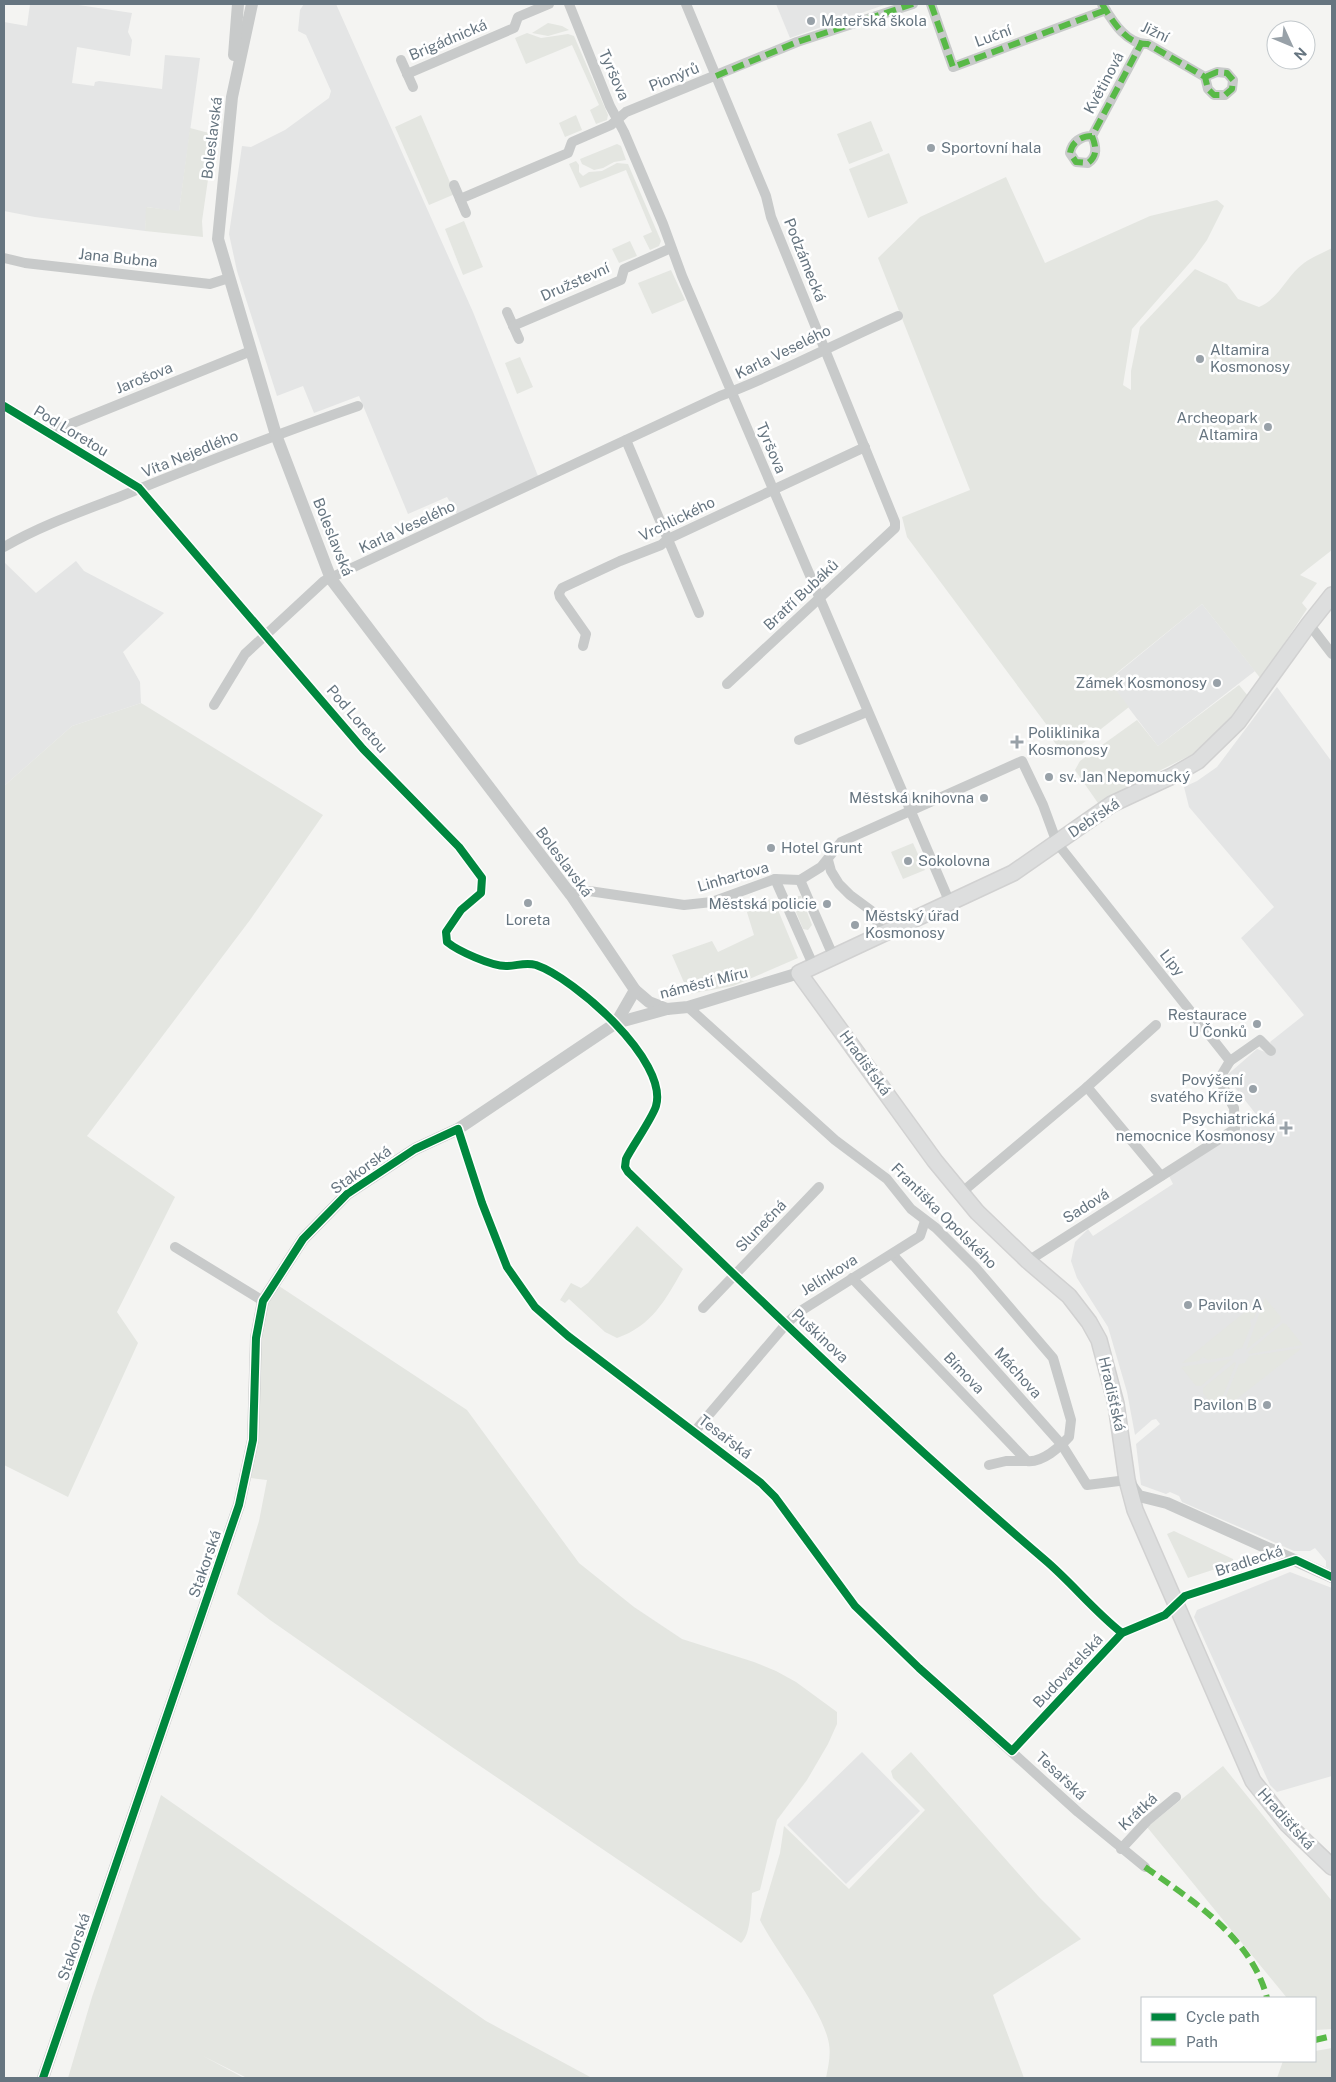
<svg xmlns="http://www.w3.org/2000/svg" width="1336" height="2082" viewBox="0 0 1336 2082" font-family="'Public Sans',sans-serif">
<style>
.built{fill:#e4e5e5}
.green{fill:#e4e6e1}
.lines{fill:none;stroke-linecap:round;stroke-linejoin:round}
.secondary-casing{stroke:#d1d1d1;stroke-width:18}
.minor{stroke:#c8caca;stroke-width:10}
.tertiary{stroke:#c8caca;stroke-width:12}
.secondary{stroke:#dddede;stroke-width:15}
.quiet{stroke:#58b947;stroke-width:6;stroke-dasharray:12 6;stroke-linecap:butt}
.cycleway-casing{stroke:#fff;stroke-width:11}
.cycleway{stroke:#00873e;stroke-width:8}
.poi-dot{fill:#98a1a8;stroke:#fff;stroke-width:2}
.labels{text-anchor:middle;stroke-width:5;stroke-linejoin:round;paint-order:stroke}
.poi-label{font-size:15px;fill:#667580;stroke:#fff;text-anchor:start}
.street-label{font-size:15px;fill:#667580;stroke:#fff}
</style>
<rect width="100%" height="100%" fill="#f4f4f2"/>
<g class="built">
<polygon points="30,4 72,4 132,13 128,32 132,40 130,56 77,47 72,83 94,86 95,82 99,81 162,89 165,55 200,58 179,212 147,207 145,231 35,217 4,211 4,22 27,26"/>
<polygon points="304,4 336,4 473,312 538,476 457,514 447,497 408,514 359,396 314,413 303,386 277,396 237,271 229,234 242,146 251,147 285,130 329,98 331,91 306,35 298,31 300,10"/>
<polygon points="776,4 887,4 790,38"/>
<polygon points="76,561 84,571 164,613 123,652 140,682 141,703 72,726 4,786 4,562 36,593"/>
<polygon points="1202,604 1255,671 1158,746 1108,681"/>
<polygon points="1277,687 1332,762 1332,1570 1326,1567 1326,1561 1315,1548 1310,1551 1294,1551 1182,1502 1179,1496 1170,1492 1166,1494 1141,1485 1136,1444 1160,1424 1156,1419 1152,1420 1135,1435 1127,1392 1108,1327 1077,1278 1071,1261 1075,1242 1088,1229 1093,1236 1173,1184 1169,1176 1242,1130 1239,1126 1255,1113 1226,1076 1257,1049 1268,1053 1274,1048 1270,1042 1304,1015 1241,938 1274,907 1189,807 1184,787 1197,781 1217,767"/>
<polygon points="1290,1572 1332,1588 1332,1776 1277,1792 1270,1785 1194,1617 1197,1610"/>
<polygon points="862,1752 920,1811 846,1884 787,1825"/>
</g>
<g class="green">
<polygon points="548,23 562,26 569,30 548,36 532,33"/>
<polygon points="527,33 541,38 568,34 574,36 608,115 607,120 596,124 590,110 599,105 572,45 526,64 515,38"/>
<polygon points="421,115 455,194 429,205 395,127"/>
<polygon points="576,115 582,130 565,137 559,123"/>
<polygon points="871,121 883,151 849,164 837,134"/>
<polygon points="190,128 209,133 214,138 202,221 203,237 145,231 146,207 179,211"/>
<polygon points="617,144 621,146 626,160 614,162 603,168 594,170 582,164 580,159"/>
<polygon points="889,153 908,203 868,218 849,169"/>
<polygon points="576,161 579,165 579,172 583,176 589,172 602,171 617,163 628,164 661,241 659,246 650,250 643,236 652,232 626,170 580,188 569,164"/>
<path d="M1006 177 1045 263 1150 216 1217 200 1224 206 1207 240 1194 258 1132 329 1123 385 1131 390V371L1140 327 1195 269 1227 284 1238 299 1259 307C1281 297 1286 276 1304 263 1312 257 1323 253 1332 248V550L1300 575 1317 583 1302 603 1307 609 1261 679 1202 604 1108 680 1129 707 1073 751 1062 752 1052 739 1046 724 907 537 902 517 970 490 878 258 920 217Z"/>
<polygon points="464,221 483,267 463,275 445,229"/>
<polygon points="630,241 637,256 619,263 612,249"/>
<polygon points="671,270 685,300 652,314 638,283"/>
<polygon points="520,357 533,387 517,394 505,363"/>
<polygon points="1239,685 1248,696 1228,726 1199,751 1151,775 1100,806 1075,770 1080,761 1137,720 1158,746"/>
<polygon points="141,703 323,815 250,920 87,1136 175,1197 117,1312 138,1343 68,1497 4,1465 4,786 72,726"/>
<polygon points="913,843 925,870 903,879 891,852"/>
<polygon points="794,896 801,896 812,925 808,930 803,929 791,900"/>
<polygon points="773,898 798,958 733,986 689,994 672,955 712,941 718,952 754,935 746,909"/>
<path d="M637 1226 683 1269C666 1299 652 1326 617 1338L605 1332 569 1299 565 1303 560 1300 571 1283 581 1288 588 1283Z"/>
<path d="M279 1286 467 1410 579 1563 634 1607 682 1639 754 1662 776 1671 796 1682 837 1712V1724L828 1744 807 1780 777 1820 760 1890 752 1893C751 1906 751 1935 741 1943L452 1747 270 1620 237 1594 259 1521 267 1480 251 1478 258 1431 259 1363 264 1302Z"/>
<polygon points="1265,1298 1281,1317 1280,1322 1246,1350"/>
<polygon points="1261,1299 1254,1318 1250,1320 1251,1326 1242,1348 1235,1350 1232,1356 1208,1360 1203,1357 1199,1361 1182,1363"/>
<polygon points="1283,1323 1286,1324 1303,1345 1249,1354 1248,1352"/>
<polygon points="1302,1348 1220,1412 1239,1364 1245,1363 1249,1356"/>
<polygon points="1232,1359 1201,1386 1196,1386 1181,1367"/>
<polygon points="1235,1362 1236,1363 1217,1412 1203,1393 1203,1388"/>
<polygon points="1174,1531 1233,1559 1234,1563 1188,1578 1167,1534"/>
<path d="M911 1752 1039 1897 1081 1939 993 1995 1024 2078H826C828 2067 831 2056 829 2044 823 2009 777 1954 760 1920L780 1853 784 1826 849 1889 925 1810 893 1778 891 1771Z"/>
<polygon points="1223,1766 1332,1901 1332,2029 1315,2030 1315,1998 1287,1998 1147,1827"/>
<polygon points="161,1795 486,2021 592,2078 247,2078 203,2056 244,2078 68,2078 92,1997"/>
<polygon points="1332,2048 1332,2078 1277,2078 1283,2061 1315,2061 1315,2051"/>
</g>
<g class="lines">
<g class="secondary-casing">
<polyline id="secondary" points="1332,595 1309,624 1238,722 1198,761 1172,776 1112,804 1013,873 799,973 935,1161 977,1212 1028,1261 1069,1296 1089,1322 1099,1340 1116,1404 1127,1480 1135,1510 1253,1781 1287,1824 1332,1867"/>
</g>
<g class="minor">
<polyline points="569,4 610,106 624,132 663,224 682,276 950,903"/>
<polyline points="686,4 766,196 771,217 895,522 895,528 727,684"/>
<polyline points="931,4 953,67 1106,10"/>
<path d="M1102 4C1112 20 1126 45 1148 44L1205 77 1208 89 1214 95H1225L1232 89 1233 80 1227 73 1217 72 1205 77"/>
<polyline points="401,60 413,87"/>
<polyline points="407,74 514,28 518,17 549,4"/>
<path d="M1092 136C1081 136 1072 142 1070 153L1076 162 1088 163C1098 156 1096 146 1092 136L1141 44"/>
<polyline points="454,185 466,213"/>
<polyline points="460,199 568,153 572,142 611,125 626,112 797,42 913,4"/>
<polyline points="4,258 25,263 210,284 229,278"/>
<polyline points="507,312 519,339"/>
<polyline points="513,326 621,280 624,269 671,248"/>
<path d="M4 406 139 488 363 749 459 847 482 878 481 893 461 910 446 932 447 942C458 951 491 966 506 966 517 966 525 962 536 965 574 978 669 1061 656 1106 653 1117 632 1147 626 1159L625 1167 628 1172C764 1304 901 1437 1045 1560 1072 1583 1094 1611 1122 1633"/>
<polyline points="48,433 251,351"/>
<polyline points="626,440 699,613"/>
<path d="M4 547C40 526 80 512 119 497 198 465 277 434 358 406"/>
<polyline points="1309,624 1332,654"/>
<polyline points="583,646 586,634 560,597 559,593 562,588 620,561 661,545 668,539 865,447"/>
<path d="M214 705 245 654 324 581 720 396C782 373 838 342 898 316"/>
<polyline points="799,740 867,712"/>
<polyline points="828,860 831,871 839,884 850,895 873,912 882,935"/>
<polyline points="775,879 814,967"/>
<polyline points="800,880 834,958"/>
<polyline points="571,895 576,891 589,891 684,905 712,902 775,879 800,880 821,867 841,842 1022,761 1043,805 1057,843 1230,1061"/>
<path d="M688 1007 835 1140 887 1179 911 1209 936 1228 975 1267 1053 1358 1071 1420 1069 1437C1060 1447 1042 1463 1027 1461L852 1278"/>
<polyline points="1087,1087 1161,1176"/>
<polyline points="458,1129 482,1203 507,1267 535,1307 568,1336 761,1483 775,1497 855,1606 919,1668 1078,1812 1145,1867"/>
<polyline points="961,1193 1087,1087 1156,1025"/>
<polyline points="175,1247 263,1301"/>
<polyline points="893,1255 1062,1445 1087,1485 1127,1480"/>
<polyline points="1028,1261 1235,1129 1234,1108 1219,1079 1230,1061 1260,1040 1271,1051"/>
<polyline points="703,1308 819,1187"/>
<polyline points="695,1431 787,1323 799,1312 920,1236 925,1221"/>
<polyline points="989,1465 1006,1461 1027,1461"/>
<polyline points="1012,1751 1122,1633 1165,1615 1185,1596 1296,1560"/>
<polyline points="1121,1849 1147,1821 1176,1797"/>
</g>
<g class="tertiary">
<polyline points="252,4 232,97 218,239 276,435 331,579 571,895 635,990 649,1002 667,1009"/>
<polyline points="234,55 238,4"/>
<polyline points="616,1023 635,990"/>
<polyline points="1130,1484 1139,1496 1167,1503 1332,1577"/>
<polyline points="43,2078 239,1505 253,1440 256,1338 263,1301 303,1239 347,1194 415,1149 458,1129 616,1023 667,1009 688,1007 799,973"/>
</g>
<use href="#secondary" class="secondary"/>
<g class="quiet">
<polyline points="931,4 953,67 1106,10"/>
<path d="M1102 4C1112 20 1126 45 1148 44L1205 77 1208 89 1214 95H1225L1232 89 1233 80 1227 73 1217 72 1205 77"/>
<polyline points="716,76 797,42 913,4"/>
<path d="M1092 136C1081 136 1072 142 1070 153L1076 162 1088 163C1098 156 1096 146 1092 136L1141 44"/>
<path d="M1145 1867C1193 1901 1252 1938 1267 1998"/>
<polyline points="1315,2040 1332,2036"/>
</g>
<g class="cycleway-casing">
<g id="cycleway">
<path d="M4 406 139 488 363 749 459 847 482 878 481 893 461 910 446 932 447 942C458 951 491 966 506 966 517 966 525 962 536 965 574 978 669 1061 656 1106 653 1117 632 1147 626 1159L625 1167 628 1172C764 1304 901 1437 1045 1560 1072 1583 1094 1611 1122 1633"/>
<polyline points="43,2078 239,1505 253,1440 256,1338 263,1301 267,1295 303,1239 347,1194 415,1149 458,1129 482,1203 507,1267 535,1307 568,1336 761,1483 775,1497 855,1606 919,1668 1012,1751 1122,1633 1165,1615 1185,1596 1296,1560 1332,1577"/>
</g>
</g>
<use href="#cycleway" class="cycleway"/>
</g>
<g class="poi-dot">
<circle cx="811" cy="21" r="5"/>
<circle cx="931" cy="148" r="5"/>
<circle cx="1200" cy="359" r="5"/>
<circle cx="1268" cy="427" r="5"/>
<circle cx="1217" cy="683" r="5"/>
<path d="M1014.5 734.5h5v5h5v5h-5v5h-5v-5h-5v-5h5z"/>
<circle cx="1049" cy="777" r="5"/>
<circle cx="984" cy="798" r="5"/>
<circle cx="771" cy="848" r="5"/>
<circle cx="908" cy="861" r="5"/>
<circle cx="528" cy="903" r="5"/>
<circle cx="827" cy="904" r="5"/>
<circle cx="855" cy="925" r="5"/>
<circle cx="1257" cy="1024" r="5"/>
<circle cx="1253" cy="1089" r="5"/>
<path d="M1283.5 1120.5h5v5h5v5h-5v5h-5v-5h-5v-5h5z"/>
<circle cx="1188" cy="1305" r="5"/>
<circle cx="1267" cy="1405" r="5"/>
</g>
<g class="labels">
<g class="poi-label">
<text x="821" y="26">Mateřská škola</text>
<text x="941" y="153">Sportovní hala</text>
<text x="1210" y="355">Altamira<tspan x="1210" dy="17">Kosmonosy</tspan></text>
<text x="1258" y="423" text-anchor="end">Archeopark<tspan x="1258" dy="17">Altamira</tspan></text>
<text x="1207" y="688" text-anchor="end">Zámek Kosmonosy</text>
<text x="1028" y="738">Poliklinika<tspan x="1028" dy="17">Kosmonosy</tspan></text>
<text x="1059" y="782">sv. Jan Nepomucký</text>
<text x="974" y="803" text-anchor="end">Městská knihovna</text>
<text x="781" y="853">Hotel Grunt</text>
<text x="918" y="866">Sokolovna</text>
<text x="817" y="909" text-anchor="end">Městská policie</text>
<text x="865" y="921">Městský úřad<tspan x="865" dy="17">Kosmonosy</tspan></text>
<text x="528" y="925" text-anchor="middle">Loreta</text>
<text x="1247" y="1020" text-anchor="end">Restaurace<tspan x="1247" dy="17">U Čonků</tspan></text>
<text x="1243" y="1085" text-anchor="end">Povýšení<tspan x="1243" dy="17">svatého Kříže</tspan></text>
<text x="1275" y="1124" text-anchor="end">Psychiatrická<tspan x="1275" dy="17">nemocnice Kosmonosy</tspan></text>
<text x="1198" y="1310">Pavilon A</text>
<text x="1257" y="1410" text-anchor="end">Pavilon B</text>
</g>
<g class="street-label">
<text transform="translate(1155 32) rotate(25)" y="5">Jižní</text>
<text transform="translate(993 36) rotate(-20)" y="5">Luční</text>
<text transform="translate(448 40) rotate(-23)" y="5">Brigádnická</text>
<text transform="translate(614 75) rotate(66)" y="5">Tyršova</text>
<text transform="translate(674 77) rotate(-22)" y="5">Pionýrů</text>
<text transform="translate(1104 83) rotate(-62)" y="5">Květinová</text>
<text transform="translate(212 138) rotate(-83)" y="5">Boleslavská</text>
<text transform="translate(118 258) rotate(6)" y="5">Jana Bubna</text>
<text transform="translate(805 260) rotate(68)" y="5">Podzámecká</text>
<text transform="translate(575 282) rotate(-24)" y="5">Družstevní</text>
<text transform="translate(783 352) rotate(-26)" y="5">Karla Veselého</text>
<text transform="translate(144 378) rotate(-22)" y="5">Jarošova</text>
<text transform="translate(71 431) rotate(31)" y="5">Pod Loretou</text>
<text transform="translate(771 448) rotate(67)" y="5">Tyršova</text>
<text transform="translate(190 454) rotate(-22)" y="5">Víta Nejedlého</text>
<text transform="translate(677 519) rotate(-26)" y="5">Vrchlického</text>
<text transform="translate(407 527) rotate(-25)" y="5">Karla Veselého</text>
<text transform="translate(333 537) rotate(68)" y="5">Boleslavská</text>
<text transform="translate(801 595) rotate(-43)" y="5">Bratří Bubáků</text>
<text transform="translate(357 719) rotate(49)" y="5">Pod Loretou</text>
<text transform="translate(1094 818) rotate(-34)" y="5">Debřská</text>
<text transform="translate(564 862) rotate(53)" y="5">Boleslavská</text>
<text transform="translate(733 877) rotate(-16)" y="5">Linhartova</text>
<text transform="translate(1172 963) rotate(51)" y="5">Lípy</text>
<text transform="translate(704 983) rotate(-14)" y="5">náměstí Míru</text>
<text transform="translate(865 1063) rotate(54)" y="5">Hradišťská</text>
<text transform="translate(361 1170) rotate(-36)" y="5">Stakorská</text>
<text transform="translate(1086 1206) rotate(-32)" y="5">Sadová</text>
<text transform="translate(944 1216) rotate(45)" y="5">Františka Opolského</text>
<text transform="translate(761 1226) rotate(-46)" y="5">Slunečná</text>
<text transform="translate(829 1275) rotate(-32)" y="5">Jelínkova</text>
<text transform="translate(820 1336) rotate(43)" y="5">Puškinova</text>
<text transform="translate(964 1373) rotate(46)" y="5">Bímova</text>
<text transform="translate(1018 1373) rotate(48)" y="5">Máchova</text>
<text transform="translate(1112 1394) rotate(77)" y="5">Hradišťská</text>
<text transform="translate(725 1437) rotate(37)" y="5">Tesařská</text>
<text transform="translate(1249 1561) rotate(-18)" y="5">Bradlecká</text>
<text transform="translate(205 1564) rotate(-71)" y="5">Stakorská</text>
<text transform="translate(1068 1671) rotate(-47)" y="5">Budovatelská</text>
<text transform="translate(1061 1776) rotate(43)" y="5">Tesařská</text>
<text transform="translate(1138 1812) rotate(-43)" y="5">Krátká</text>
<text transform="translate(1286 1819) rotate(48)" y="5">Hradišťská</text>
<text transform="translate(74 1947) rotate(-71)" y="5">Stakorská</text>
</g>
</g>
<rect width="1336" height="2082" fill="none" stroke="#667580" stroke-width="10"/>
<rect x="1141" y="1997" width="175" height="65" fill="#ffffff" stroke="#c2c8cc"/>
<rect x="1151" y="2013" width="25" height="8" fill="#00873e" stroke="#c2c8cc"/>
<text x="1186" y="2022" font-size="15" fill="#667580">Cycle path</text>
<rect x="1151" y="2038" width="25" height="8" fill="#58b947" stroke="#c2c8cc"/>
<text x="1186" y="2047" font-size="15" fill="#667580">Path</text>
<g transform="translate(1291 45) rotate(134)"><circle r="24" fill="#ffffff" stroke="#c2c8cc"/>
<path d="M0-4L9 19L0 12L-9 19Z" fill="#98a1a8"/>
<text y="-8" font-size="14" font-weight="bold" text-anchor="middle" fill="#667580">N</text>
</g>
</svg>
